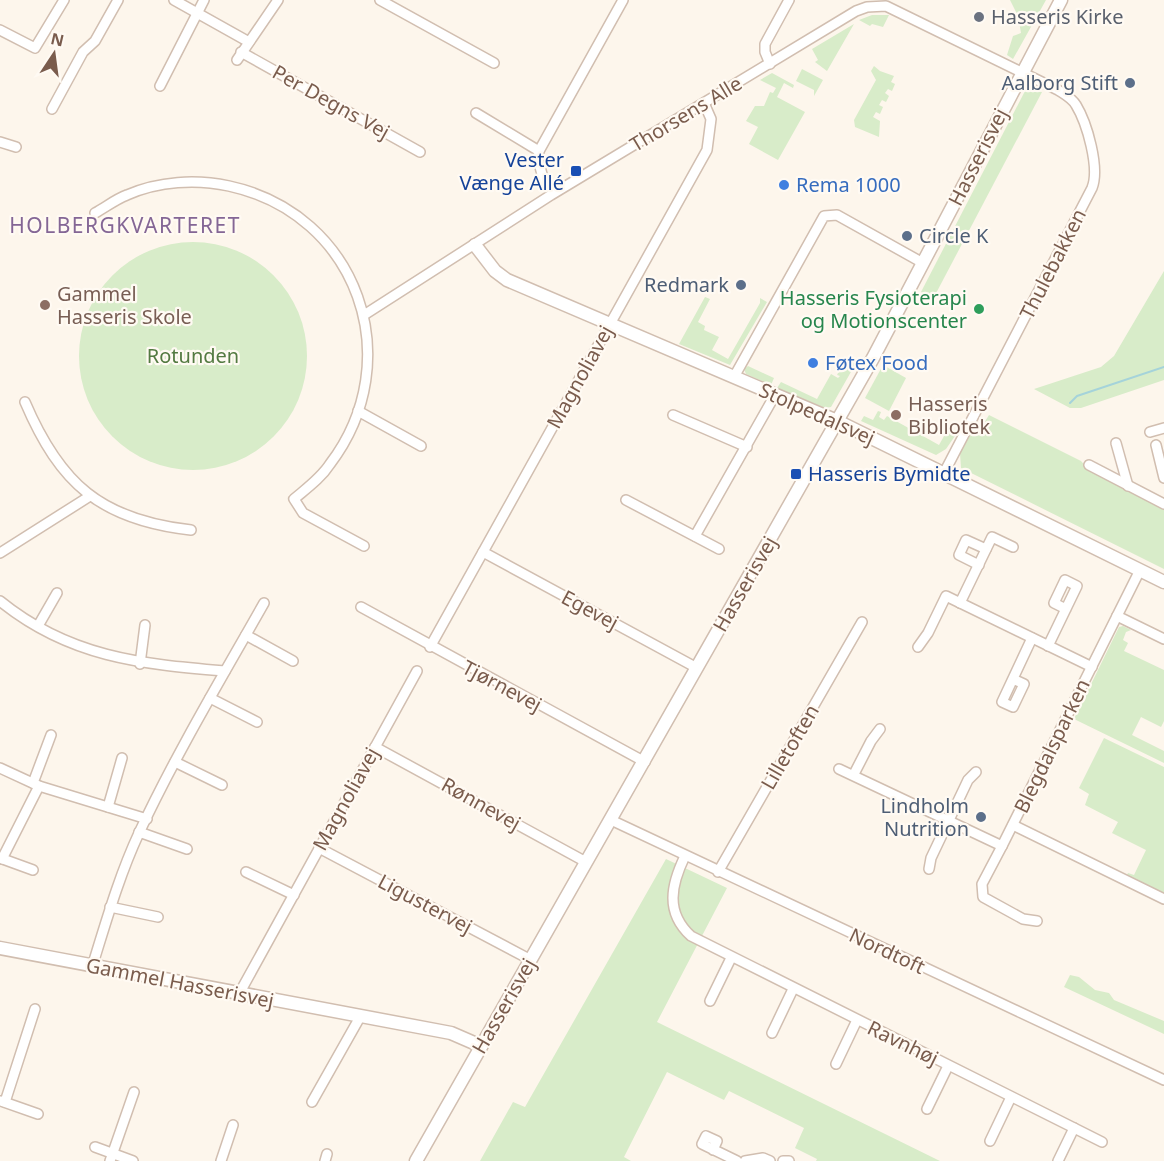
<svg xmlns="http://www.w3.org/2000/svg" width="1164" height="1161" viewBox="0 0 1164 1161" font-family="'Noto Sans',sans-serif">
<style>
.green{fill:#d8ecc9}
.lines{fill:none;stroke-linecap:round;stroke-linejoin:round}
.stream{stroke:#a5d3da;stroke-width:2}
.minor-casing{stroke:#d1beb0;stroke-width:12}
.tertiary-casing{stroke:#d1beb0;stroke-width:15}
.minor{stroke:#fff;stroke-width:9}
.tertiary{stroke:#fff;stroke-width:12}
.worship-dot{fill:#6b7280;stroke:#fffaf3;stroke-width:2}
.service-dot{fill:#5c6f8a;stroke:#fffaf3;stroke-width:2}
.transit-dot{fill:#1a4fb4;stroke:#fffaf3;stroke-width:2}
.shop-dot{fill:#3f7fe0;stroke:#fffaf3;stroke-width:2}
.education-dot{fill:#8d6e63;stroke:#fffaf3;stroke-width:2}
.leisure-dot{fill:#2e9e5b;stroke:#fffaf3;stroke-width:2}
.labels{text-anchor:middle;stroke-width:4.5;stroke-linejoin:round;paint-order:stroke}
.worship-label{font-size:20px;fill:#5b616d;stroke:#fffaf3;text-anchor:start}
.service-label{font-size:20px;fill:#4e5e75;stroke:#fffaf3;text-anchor:end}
.street-label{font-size:20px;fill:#7a5c4d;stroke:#fffaf3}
.transit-label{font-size:20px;fill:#164399;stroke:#fffaf3;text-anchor:end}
.shop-label{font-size:20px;fill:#366cbe;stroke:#fffaf3;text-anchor:start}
.education-label{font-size:20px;fill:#785e54;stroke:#fffaf3;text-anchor:start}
.leisure-label{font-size:20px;fill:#27864d;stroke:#fffaf3;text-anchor:end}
.park-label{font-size:20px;fill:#537a41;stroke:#fffaf3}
.neighbourhood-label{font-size:21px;letter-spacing:1.5px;fill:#846695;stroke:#fffaf3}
</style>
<rect width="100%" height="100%" fill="#fdf6ec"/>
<g class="green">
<polygon points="1010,0 1046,0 1013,59 1007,55 1013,36 1021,33 1018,16"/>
<polygon points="872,15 889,15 883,27 872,24 870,26 859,20"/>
<polygon points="854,24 827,71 815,62 818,60 812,49"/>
<polygon points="874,66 880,71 894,76 891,82 895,84 892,91 888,89 885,93 889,96 886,102 882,100 879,105 883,107 880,114 876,112 873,117 880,121 879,137 855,127 854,120 876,80 871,71"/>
<polygon points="802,69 823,80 814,96 814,90 796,81"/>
<polygon points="772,73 794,85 793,88 784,83 777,97 805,112 778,160 749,144 758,127 746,121 755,106 764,106 770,92 773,93 776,88 760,80"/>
<polygon points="1025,91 1042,92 933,299 921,292"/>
<circle cx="193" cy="356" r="114"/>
<polygon points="1164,271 1164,380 1081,408 1070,408 1034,389 1101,367 1114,356"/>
<polygon points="705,297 710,299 698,322 705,326 704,330 719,337 712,350 728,359 760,303 760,298 767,302 730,365 679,344"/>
<polygon points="846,358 856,363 831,407 825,408 777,388 781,382 817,399 831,374 838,378 840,376 837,375"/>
<polygon points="883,365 906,378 889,411 865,398"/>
<polygon points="748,366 774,378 771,385 746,374 744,369"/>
<polygon points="878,411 881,412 879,417 884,420 887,416 939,445 948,429 957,433 946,449 936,455 861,421 864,416 873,420"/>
<polygon points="989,415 1081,461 1088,469 1164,508 1164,569 961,468 960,453 973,428 979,431"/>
<polygon points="1123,626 1131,630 1126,632 1123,640 1128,643 1124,651 1164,670 1164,721 1161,727 1141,717 1132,735 1164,751 1164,763 1074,719 1119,627"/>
<polygon points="1104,738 1164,767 1164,894 1127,875 1128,873 1134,875 1146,850 1112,833 1118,822 1085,805 1089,794 1079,788"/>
<polygon points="666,859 727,888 657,1022 940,1161 816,1161 817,1159 795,1148 804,1128 729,1091 724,1100 667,1072 624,1157 631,1161 480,1161 513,1102 525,1107"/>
<polygon points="1070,975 1079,977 1095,990 1109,993 1114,1000 1164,1021 1164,1034 1064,987"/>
</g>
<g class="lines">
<polyline class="stream" points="1070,403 1077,396 1164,367"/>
<g class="minor-casing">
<g id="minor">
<polyline points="174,0 249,42"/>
<polyline points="380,0 494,63"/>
<polyline points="0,30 35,48 64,0"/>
<polyline points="241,52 420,152"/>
<polyline points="237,60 278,0"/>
<polyline points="770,64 765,52 765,44 789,0"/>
<polyline points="160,86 204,0"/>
<polyline points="52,109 83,52 95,41 118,0"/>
<polyline points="476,113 539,151"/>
<polyline points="0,142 16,147"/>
<polyline points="544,182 538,159 539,151 623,0"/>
<path d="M95 213C106 207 116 199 127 195 159 181 196 179 229 186 358 214 409 360 330 464 321 478 307 488 294 499L303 513 364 546"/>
<path d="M364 315 551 195 856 11 867 7 886 6 1058 90C1064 94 1072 98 1076 105 1087 123 1100 168 1092 188L944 473"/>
<polyline points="734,377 824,216 837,215 923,263"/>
<path d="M25 402C60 484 101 520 191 530"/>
<polyline points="358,411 421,446"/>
<polyline points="673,415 747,447"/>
<polyline points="1150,432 1164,428"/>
<polyline points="1116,443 1128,486"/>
<polyline points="1156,445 1164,478"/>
<polyline points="1089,465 1164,504"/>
<polyline points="626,500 719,549"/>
<polyline points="695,536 775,395"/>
<polyline points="483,552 697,668"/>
<polyline points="0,553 90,496"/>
<polyline points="979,565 959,555 966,540 986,549"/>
<path d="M0 601C69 657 140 664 225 671"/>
<polyline points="960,603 992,537 1013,547"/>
<polyline points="361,607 645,762"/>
<polyline points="1117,616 1164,639"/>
<polyline points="38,626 57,593"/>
<polyline points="246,635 293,661"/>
<polyline points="1048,646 1077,586 1065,580 1054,603 1066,609"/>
<polyline points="430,647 707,150 711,119 704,103"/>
<polyline points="918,647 928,633 946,596 1092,667"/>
<polyline points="140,664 145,625"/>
<polyline points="1013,679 1024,684 1013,707 1002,702 1032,638"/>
<polyline points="210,698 257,722"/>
<polyline points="375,747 586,862"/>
<polyline points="175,762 222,785"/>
<polyline points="0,768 39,786 147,819"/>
<polyline points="839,769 1002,846 1140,570"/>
<polyline points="854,774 871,741 880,729"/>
<polyline points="33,783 51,735"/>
<polyline points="108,807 122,758"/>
<polyline points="611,820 1164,1080"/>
<polyline points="1013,825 1164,899"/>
<polyline points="139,832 187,849"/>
<polyline points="1002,846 982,884 983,897 1023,919 1037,921"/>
<polyline points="319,848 531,960"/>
<path d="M685 856C671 885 665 912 691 936L1102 1142"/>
<polyline points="0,858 33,870"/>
<polyline points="2,859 39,786"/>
<polyline points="929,869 931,858 968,780 976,772"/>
<polyline points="246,872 294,895"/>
<polyline points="718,872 862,622"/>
<polyline points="110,907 158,917"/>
<path d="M92 967C106 922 119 876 139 833 176 754 221 679 264 603"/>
<polyline points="239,994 417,671"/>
<polyline points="710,1001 731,958"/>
<polyline points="772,1033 793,989"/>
<polyline points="836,1064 857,1020"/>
<polyline points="1,1101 38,1114"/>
<polyline points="5,1102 35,1009"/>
<polyline points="312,1102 360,1017"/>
<polyline points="927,1109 948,1066"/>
<polyline points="990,1141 1011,1097"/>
<polyline points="95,1147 133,1161"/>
<polyline points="713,1150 717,1141 706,1136 702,1144 737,1161"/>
<polyline points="110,1161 134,1092"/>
<polyline points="221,1161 233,1125"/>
<polyline points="325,1161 327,1154"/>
<polyline points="745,1161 763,1158 770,1161"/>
<polyline points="783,1161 789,1161"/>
<polyline points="1058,1161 1074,1128"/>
</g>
</g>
<g class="tertiary-casing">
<g id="tertiary">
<polyline points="475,245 495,271 507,280 837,421 1164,582"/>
<polyline points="0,948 451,1033 481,1046"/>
<polyline points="416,1161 873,358 1061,0"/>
</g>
</g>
<use href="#minor" class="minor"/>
<use href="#tertiary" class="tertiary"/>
</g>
<circle class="worship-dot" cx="979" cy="17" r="6"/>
<g class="service-dot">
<circle cx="1130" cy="83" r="6"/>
<circle cx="907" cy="236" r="6"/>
<circle cx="741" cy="285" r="6"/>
<circle cx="981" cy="817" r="6"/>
</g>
<g class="transit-dot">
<rect x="570" y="165" width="12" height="12" rx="3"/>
<rect x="790" y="468" width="12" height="12" rx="3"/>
</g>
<g class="shop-dot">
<circle cx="784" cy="185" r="6"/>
<circle cx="813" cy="363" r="6"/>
</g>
<g class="education-dot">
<circle cx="45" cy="305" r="6"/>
<circle cx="896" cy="415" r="6"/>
</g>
<circle class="leisure-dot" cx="979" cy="309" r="6"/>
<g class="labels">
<g class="worship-label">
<text x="991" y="24">Hasseris Kirke</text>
</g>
<g class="service-label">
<text x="1118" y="90">Aalborg Stift</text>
<text x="919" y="243" text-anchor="start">Circle K</text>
<text x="729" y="292">Redmark</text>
<text x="969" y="813">Lindholm<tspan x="969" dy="23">Nutrition</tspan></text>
</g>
<g class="street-label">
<text transform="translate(331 102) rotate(29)" y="7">Per Degns Vej</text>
<text transform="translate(686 114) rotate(-31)" y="7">Thorsens Alle</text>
<text transform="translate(978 157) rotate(-63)" y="7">Hasserisvej</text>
<text transform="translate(1053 264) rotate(-63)" y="7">Thulebakken</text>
<text transform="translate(580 377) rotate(-61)" y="7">Magnoliavej</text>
<text transform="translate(817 414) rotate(24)" y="7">Stolpedalsvej</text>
<text transform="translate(745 584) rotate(-60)" y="7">Hasserisvej</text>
<text transform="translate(590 610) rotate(28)" y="7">Egevej</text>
<text transform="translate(502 686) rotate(28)" y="7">Tjørnevej</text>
<text transform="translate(1052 746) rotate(-64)" y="7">Blegdalsparken</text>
<text transform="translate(790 747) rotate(-60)" y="7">Lilletoften</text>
<text transform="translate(346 799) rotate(-61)" y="7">Magnoliavej</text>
<text transform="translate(481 804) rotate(29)" y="7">Rønnevej</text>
<text transform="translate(425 904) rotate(28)" y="7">Ligustervej</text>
<text transform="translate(887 951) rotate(25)" y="7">Nordtoft</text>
<text transform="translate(180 983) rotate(11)" y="7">Gammel Hasserisvej</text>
<text transform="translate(504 1006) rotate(-60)" y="7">Hasserisvej</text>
<text transform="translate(903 1043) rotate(26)" y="7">Ravnhøj</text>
</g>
<g class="transit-label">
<text x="564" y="167">Vester<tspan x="564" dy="23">Vænge Allé</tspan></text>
<text x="808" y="481" text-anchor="start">Hasseris Bymidte</text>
</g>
<g class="shop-label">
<text x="796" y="192">Rema 1000</text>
<text x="825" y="370">Føtex Food</text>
</g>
<g class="education-label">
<text x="57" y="301">Gammel<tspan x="57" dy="23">Hasseris Skole</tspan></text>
<text x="908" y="411">Hasseris<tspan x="908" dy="23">Bibliotek</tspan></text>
</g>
<g class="leisure-label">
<text x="967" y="305">Hasseris Fysioterapi<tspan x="967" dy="23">og Motionscenter</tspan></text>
</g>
<g class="park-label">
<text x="193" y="363">Rotunden</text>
</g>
<g class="neighbourhood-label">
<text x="125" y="233">HOLBERGKVARTERET</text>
</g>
</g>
<g transform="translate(54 54) rotate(13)" stroke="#fffaf3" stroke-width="4.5" paint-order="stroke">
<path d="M0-4.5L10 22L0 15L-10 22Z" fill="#7a5c4d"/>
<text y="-9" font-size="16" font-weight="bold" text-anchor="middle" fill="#7a5c4d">N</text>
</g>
</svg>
